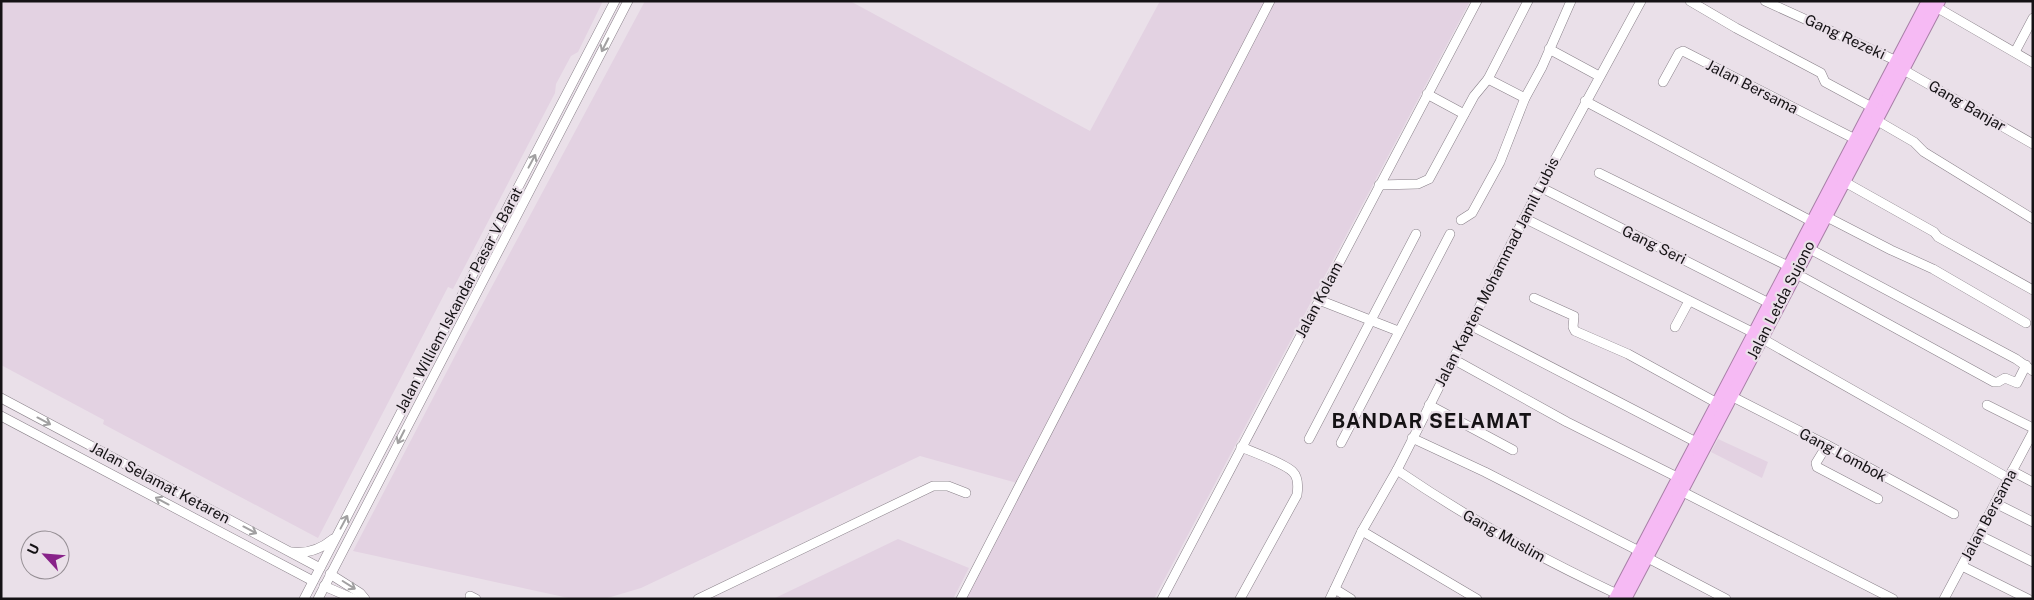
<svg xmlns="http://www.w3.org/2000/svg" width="2034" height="600" viewBox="0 0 2034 600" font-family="'Public Sans',sans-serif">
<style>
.built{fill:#e3d2e2}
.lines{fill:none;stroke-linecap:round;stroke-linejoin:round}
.minor-casing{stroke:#898089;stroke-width:10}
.highway-casing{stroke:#a77fa6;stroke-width:14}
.minor{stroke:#fff;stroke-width:9}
.highway{stroke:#f6baf4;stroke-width:12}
.oneway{stroke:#a1a0a1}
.labels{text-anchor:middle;stroke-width:4.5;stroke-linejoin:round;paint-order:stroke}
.street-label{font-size:15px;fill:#151215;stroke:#eae0e9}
.district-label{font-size:20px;font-weight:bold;letter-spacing:1px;fill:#151215;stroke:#eae0e9}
</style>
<rect width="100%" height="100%" fill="#eae0e9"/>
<g class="built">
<polygon points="2,1 603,1 578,52 571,56 556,84 555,93 453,289 448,287 318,538 103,424 104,420 1,365"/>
<polygon points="645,1 850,1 1090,131 1160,1 1470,1 1154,599 965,599 1024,485 920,456 641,588 604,599 573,599 353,551 467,333"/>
<polygon points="1718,439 1768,462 1762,478 1711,452"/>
<polygon points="898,539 969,568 953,599 773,599"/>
</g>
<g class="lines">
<g class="minor-casing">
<g id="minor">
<polyline points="1690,1 1736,28 1821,73 1825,82 1877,110"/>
<polyline points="1765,1 1897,61"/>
<polyline points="1936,7 2033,63"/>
<polyline points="1549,49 1599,76"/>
<polyline points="2015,52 2033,18"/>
<polyline points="1902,69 2033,144"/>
<polyline points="1488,79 1525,98"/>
<polyline points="1663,82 1679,53 1683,51 1855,139"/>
<polyline points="1427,94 1464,114"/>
<polyline points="1585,101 1811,221"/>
<polyline points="1876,120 1914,142 1924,152 2033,219"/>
<polyline points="1599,173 1788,266"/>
<polyline points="1843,181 1934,232 1938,237 2033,290"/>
<polyline points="1379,185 1418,184 1429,179 1474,96 1488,79 1528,1"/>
<polyline points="1540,187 1769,303"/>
<polyline points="1825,216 1891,250 1933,269 2026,323"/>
<polyline points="1524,218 1754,333"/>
<polyline points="1461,220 1472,213 1500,162 1525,98 1542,67 1571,1"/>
<polyline points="1808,248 2016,359 2033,371"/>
<polyline points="1795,273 1994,382 1998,382 2005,378 2017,383 2026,365"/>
<polyline points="1534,298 1574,316 1573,327 1575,331 1628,354 1717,403"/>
<polyline points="1319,300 1398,331"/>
<polyline points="1470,325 1696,442"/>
<polyline points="1675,327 1689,301"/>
<polyline points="1761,338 2008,478"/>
<polyline points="1453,359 1567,422 1677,477"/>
<polyline points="1731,396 1827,445 1954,514"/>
<polyline points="1,398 320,568"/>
<polyline points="1429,405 1513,450"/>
<polyline points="1987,405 2033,428"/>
<polyline points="1,416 313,581"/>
<polyline points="1412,438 1485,472 1639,551"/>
<polyline points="1309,439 1416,234"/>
<polyline points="1341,443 1450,234"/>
<polyline points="1827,445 1816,463 1817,467 1878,499"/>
<path d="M1397 470C1467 518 1540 558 1617 594"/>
<polyline points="2012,471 2033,482"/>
<polyline points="1681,491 1893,599"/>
<polyline points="1995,503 2033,522"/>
<polyline points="1362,531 1477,599"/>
<polyline points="1979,535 2033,562"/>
<path d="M292 552C308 554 321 549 333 539"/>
<polyline points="1646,557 1726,599"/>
<polyline points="1962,566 2028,599"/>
<polyline points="330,574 360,593 365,599"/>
<polyline points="324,586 354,599"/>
<polyline points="1335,589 1351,599"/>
<polyline points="470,596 476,599"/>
<polyline points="304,599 615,1"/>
<polyline points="318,599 628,1"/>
<polyline points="698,599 933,486 948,486 966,493"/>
<polyline points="961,599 1270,1"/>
<polyline points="1162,599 1477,1"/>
<path d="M1240 599 1297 495C1298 488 1299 478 1293 472 1286 464 1253 452 1241 447"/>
<polyline points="1330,599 1362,531 1397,470 1540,187 1641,1"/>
<polyline points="1944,599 2033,432"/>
</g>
</g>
<g class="highway-casing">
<g id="highway">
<polyline points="1615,599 1928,1"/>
<polyline points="1625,599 1939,1"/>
</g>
</g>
<use href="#minor" class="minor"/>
<use href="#highway" class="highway"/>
</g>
<defs><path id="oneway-shaft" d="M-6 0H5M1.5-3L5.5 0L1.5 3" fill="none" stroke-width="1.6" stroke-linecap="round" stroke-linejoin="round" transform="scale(1.25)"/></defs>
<g class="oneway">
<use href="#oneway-shaft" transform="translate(605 45) rotate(117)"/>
<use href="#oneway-shaft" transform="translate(532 161) rotate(-62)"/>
<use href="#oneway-shaft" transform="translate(44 421) rotate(28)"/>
<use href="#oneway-shaft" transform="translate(401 437) rotate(117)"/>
<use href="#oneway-shaft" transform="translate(162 501) rotate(-152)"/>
<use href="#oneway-shaft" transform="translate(344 522) rotate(-62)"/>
<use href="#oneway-shaft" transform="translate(250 530) rotate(28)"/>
<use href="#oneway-shaft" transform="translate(349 585) rotate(32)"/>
</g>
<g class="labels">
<g class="street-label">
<text transform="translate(1845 37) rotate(25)" y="5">Gang Rezeki</text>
<text transform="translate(1752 87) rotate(27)" y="5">Jalan Bersama</text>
<text transform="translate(1967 106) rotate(30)" y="5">Gang Banjar</text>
<text transform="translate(1654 245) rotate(26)" y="5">Gang Seri</text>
<text transform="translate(1497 272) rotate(-63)" y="5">Jalan Kapten Mohammad Jamil Lubis</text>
<text transform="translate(459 300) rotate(-62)" y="5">Jalan Williem Iskandar Pasar V Barat</text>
<text transform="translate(1319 300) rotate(-62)" y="5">Jalan Kolam</text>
<text transform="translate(1781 300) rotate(-63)" y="5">Jalan Letda Sujono</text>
<text transform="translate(1843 455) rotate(28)" y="5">Gang Lombok</text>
<text transform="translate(160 483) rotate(28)" y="5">Jalan Selamat Ketaren</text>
<text transform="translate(1989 515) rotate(-62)" y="5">Jalan Bersama</text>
<text transform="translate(1504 536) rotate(29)" y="5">Gang Muslim</text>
</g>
<g class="district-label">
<text x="1432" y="428">BANDAR SELAMAT</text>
</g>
</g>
<rect width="2034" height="600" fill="none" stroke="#151215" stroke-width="5"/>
<g transform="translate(45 555) rotate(296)"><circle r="24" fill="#eae0e9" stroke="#958e94"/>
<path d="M0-4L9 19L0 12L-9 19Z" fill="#882289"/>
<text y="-8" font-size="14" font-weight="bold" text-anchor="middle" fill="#151215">U</text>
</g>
</svg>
